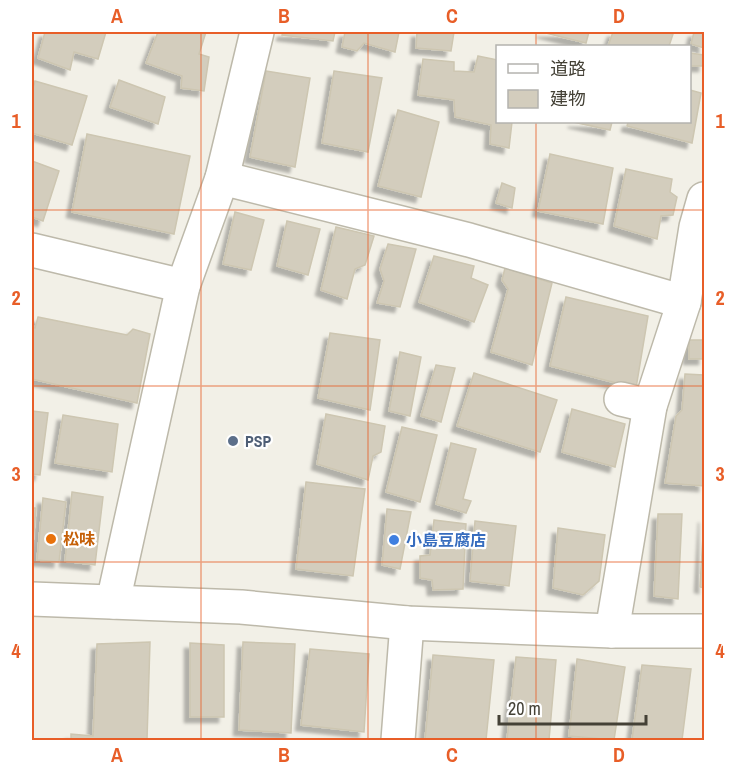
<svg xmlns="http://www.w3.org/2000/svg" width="736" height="772" viewBox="0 0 736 772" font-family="'Archivo Narrow','Noto Sans JP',sans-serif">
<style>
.building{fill:#d3cdbd;stroke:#cdc6b1;stroke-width:1.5;filter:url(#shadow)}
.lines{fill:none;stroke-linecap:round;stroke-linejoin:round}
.minor-casing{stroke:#bdb9aa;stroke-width:36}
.minor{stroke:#fff;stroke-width:33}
.grid{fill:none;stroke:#e85e28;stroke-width:1.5;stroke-opacity:0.55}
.service-dot{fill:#5c6f8a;stroke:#fff;stroke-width:2}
.food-dot{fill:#e8710a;stroke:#fff;stroke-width:2}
.shop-dot{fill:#3f7fe0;stroke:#fff;stroke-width:2}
.labels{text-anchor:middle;stroke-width:4.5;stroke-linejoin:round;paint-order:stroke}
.service-label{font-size:16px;font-weight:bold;fill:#4e5e75;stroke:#fff;text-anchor:start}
.food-label{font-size:16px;font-weight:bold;fill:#c56008;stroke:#fff;text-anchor:start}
.shop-label{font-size:16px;font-weight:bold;fill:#366cbe;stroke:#fff;text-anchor:start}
.neatline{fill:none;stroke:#e85e28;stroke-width:2}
.grid-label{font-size:20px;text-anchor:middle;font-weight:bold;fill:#e85e28}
</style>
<defs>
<filter id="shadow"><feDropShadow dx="-5.5" dy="5.5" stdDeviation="1.5" flood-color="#0004"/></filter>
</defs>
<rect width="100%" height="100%" fill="#f2f0e7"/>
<g class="building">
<polygon points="45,32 106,32 98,59 74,52 70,70 38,58"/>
<polygon points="158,32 206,32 199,54 209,57 204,91 181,88 182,76 146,63"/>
<polygon points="283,32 335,32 333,41 282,35"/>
<polygon points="345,32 399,32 395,52 364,43 357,51 342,47"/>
<polygon points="417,32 454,32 451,51 416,48"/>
<polygon points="542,32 589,32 586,43"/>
<polygon points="613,32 664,32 673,34 669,46 608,46"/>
<polygon points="694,32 704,32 704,48 691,44"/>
<polygon points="690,53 704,55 704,66 690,66"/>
<polygon points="478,56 498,60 498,122 512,122 509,148 490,144 491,125 455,117 454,100 418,95 423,59 454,62 454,71 474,72"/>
<polygon points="266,71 310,78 295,167 250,157"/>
<polygon points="334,71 382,78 368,152 322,143"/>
<polygon points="119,80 165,97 158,124 110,107"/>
<polygon points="35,81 87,96 72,145 32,133 32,91"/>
<polygon points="690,90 701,93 692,143 627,126 628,122 690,122"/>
<polygon points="398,110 439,122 421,197 378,186"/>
<polygon points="573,122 612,122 610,130"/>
<polygon points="87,134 190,156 174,234 72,212"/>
<polygon points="550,154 613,168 603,224 538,211"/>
<polygon points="32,161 59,171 43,221 32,217"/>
<polygon points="626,169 672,179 670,192 677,197 673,215 661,216 657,239 614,226"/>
<polygon points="502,183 515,188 512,208 496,203"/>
<polygon points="235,212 264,220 251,270 223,264"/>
<polygon points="287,221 320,229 308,275 277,266"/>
<polygon points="336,227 374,236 365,265 355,269 347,299 321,290"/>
<polygon points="388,244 416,249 400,307 377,303 384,281 380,269"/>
<polygon points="434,256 474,266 471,278 488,285 474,322 419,302"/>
<polygon points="505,268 552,283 532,365 491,352 508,289 502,280"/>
<polygon points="566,297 648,316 636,388 550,366"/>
<polygon points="38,317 127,335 133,329 150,334 137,403 32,379 32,327 35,328"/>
<polygon points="330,333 380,340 370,410 318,398"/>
<rect x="689" y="340" width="15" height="19"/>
<polygon points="400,352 421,357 410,416 389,411"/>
<polygon points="436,365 455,368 441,422 421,416"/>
<polygon points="474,373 557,400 540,452 457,426"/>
<polygon points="685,374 704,375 704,486 665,483 676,416 682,410"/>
<polygon points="572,409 625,424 615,467 562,452"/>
<polygon points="32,411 48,413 40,475 32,474"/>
<polygon points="326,414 385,426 381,452 373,456 368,480 317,464"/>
<polygon points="63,415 118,424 112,472 55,463"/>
<polygon points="402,427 437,435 420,502 386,492"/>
<polygon points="451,443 476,449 463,499 471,501 466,513 436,504"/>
<polygon points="306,482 365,489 353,576 296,569"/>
<polygon points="72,492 103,497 95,565 65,561"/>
<polygon points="43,498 66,502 59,562 37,560"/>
<polygon points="32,508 36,508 32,555"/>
<polygon points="387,509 411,512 400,569 382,565"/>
<polygon points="658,514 682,514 678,599 654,596"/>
<polygon points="704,517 704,588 700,587"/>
<polygon points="434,520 466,524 463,589 433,590 432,580 420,578 420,556 430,555"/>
<polygon points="475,521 516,526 509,586 470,581"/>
<polygon points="558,528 605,535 599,581 583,595 553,588"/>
<polygon points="150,642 147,740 71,740 71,734 93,736 97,644"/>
<polygon points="243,642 295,644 291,733 239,730"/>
<polygon points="190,643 224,645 224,717 190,717"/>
<polygon points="310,649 369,654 364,732 301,725"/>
<polygon points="433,655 494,660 486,740 425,740"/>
<polygon points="516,657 556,660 549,740 507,740"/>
<polygon points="577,659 625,667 614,740 569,736"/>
<polygon points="642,665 691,669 682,740 632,740"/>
</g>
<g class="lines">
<g class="minor-casing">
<g id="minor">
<polyline points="222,178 469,240 684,302"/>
<polyline points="32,250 183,286"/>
<polyline points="621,399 650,406"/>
<polyline points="32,599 241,607 407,623 612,631 704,631"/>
<polyline points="113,602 183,286 222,178 257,32"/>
<polyline points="612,631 650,406 684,302 696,227 704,199"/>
<polyline points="398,740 407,623"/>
</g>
</g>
<use href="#minor" class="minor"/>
</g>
<path class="grid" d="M201 32V740M368 32V740M536 32V46M536 122V740M32 210H704M32 386H704M32 562H704"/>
<circle class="service-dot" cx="233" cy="441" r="6"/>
<circle class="food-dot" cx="51" cy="539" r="6"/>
<circle class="shop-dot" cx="394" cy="540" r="6"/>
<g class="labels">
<g class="service-label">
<text x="245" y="447">PSP</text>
</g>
<g class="food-label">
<text x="63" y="545">松味</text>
</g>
<g class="shop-label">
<text x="406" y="546">小島豆腐店</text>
</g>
</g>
<rect width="736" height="772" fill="none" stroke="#ffffff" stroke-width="66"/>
<rect x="496" y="45" width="195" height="78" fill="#ffffff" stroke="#b4b3af" stroke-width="1.5"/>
<rect x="508" y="64" width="30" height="9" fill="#ffffff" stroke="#b4b3af" stroke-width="1.5"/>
<text x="550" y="75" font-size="18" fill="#444136">道路</text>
<rect x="508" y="90" width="30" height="18" fill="#d3cdbd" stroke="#b4b3af" stroke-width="1.5"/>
<text x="550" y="105" font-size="18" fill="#444136">建物</text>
<path d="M499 715v9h147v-9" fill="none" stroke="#444136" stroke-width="3"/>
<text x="508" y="715" font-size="18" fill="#444136" stroke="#ffffff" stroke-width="4.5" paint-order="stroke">20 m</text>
<rect x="33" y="33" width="670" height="706" class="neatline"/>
<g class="grid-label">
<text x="117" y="23">A</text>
<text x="284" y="23">B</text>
<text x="452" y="23">C</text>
<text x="619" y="23">D</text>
<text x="16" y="128">1</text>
<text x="720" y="128">1</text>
<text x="16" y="305">2</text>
<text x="720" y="305">2</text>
<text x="16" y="481">3</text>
<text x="720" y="481">3</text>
<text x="16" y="658">4</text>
<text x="720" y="658">4</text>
<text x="117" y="762">A</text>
<text x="284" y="762">B</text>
<text x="452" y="762">C</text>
<text x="619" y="762">D</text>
</g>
</svg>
